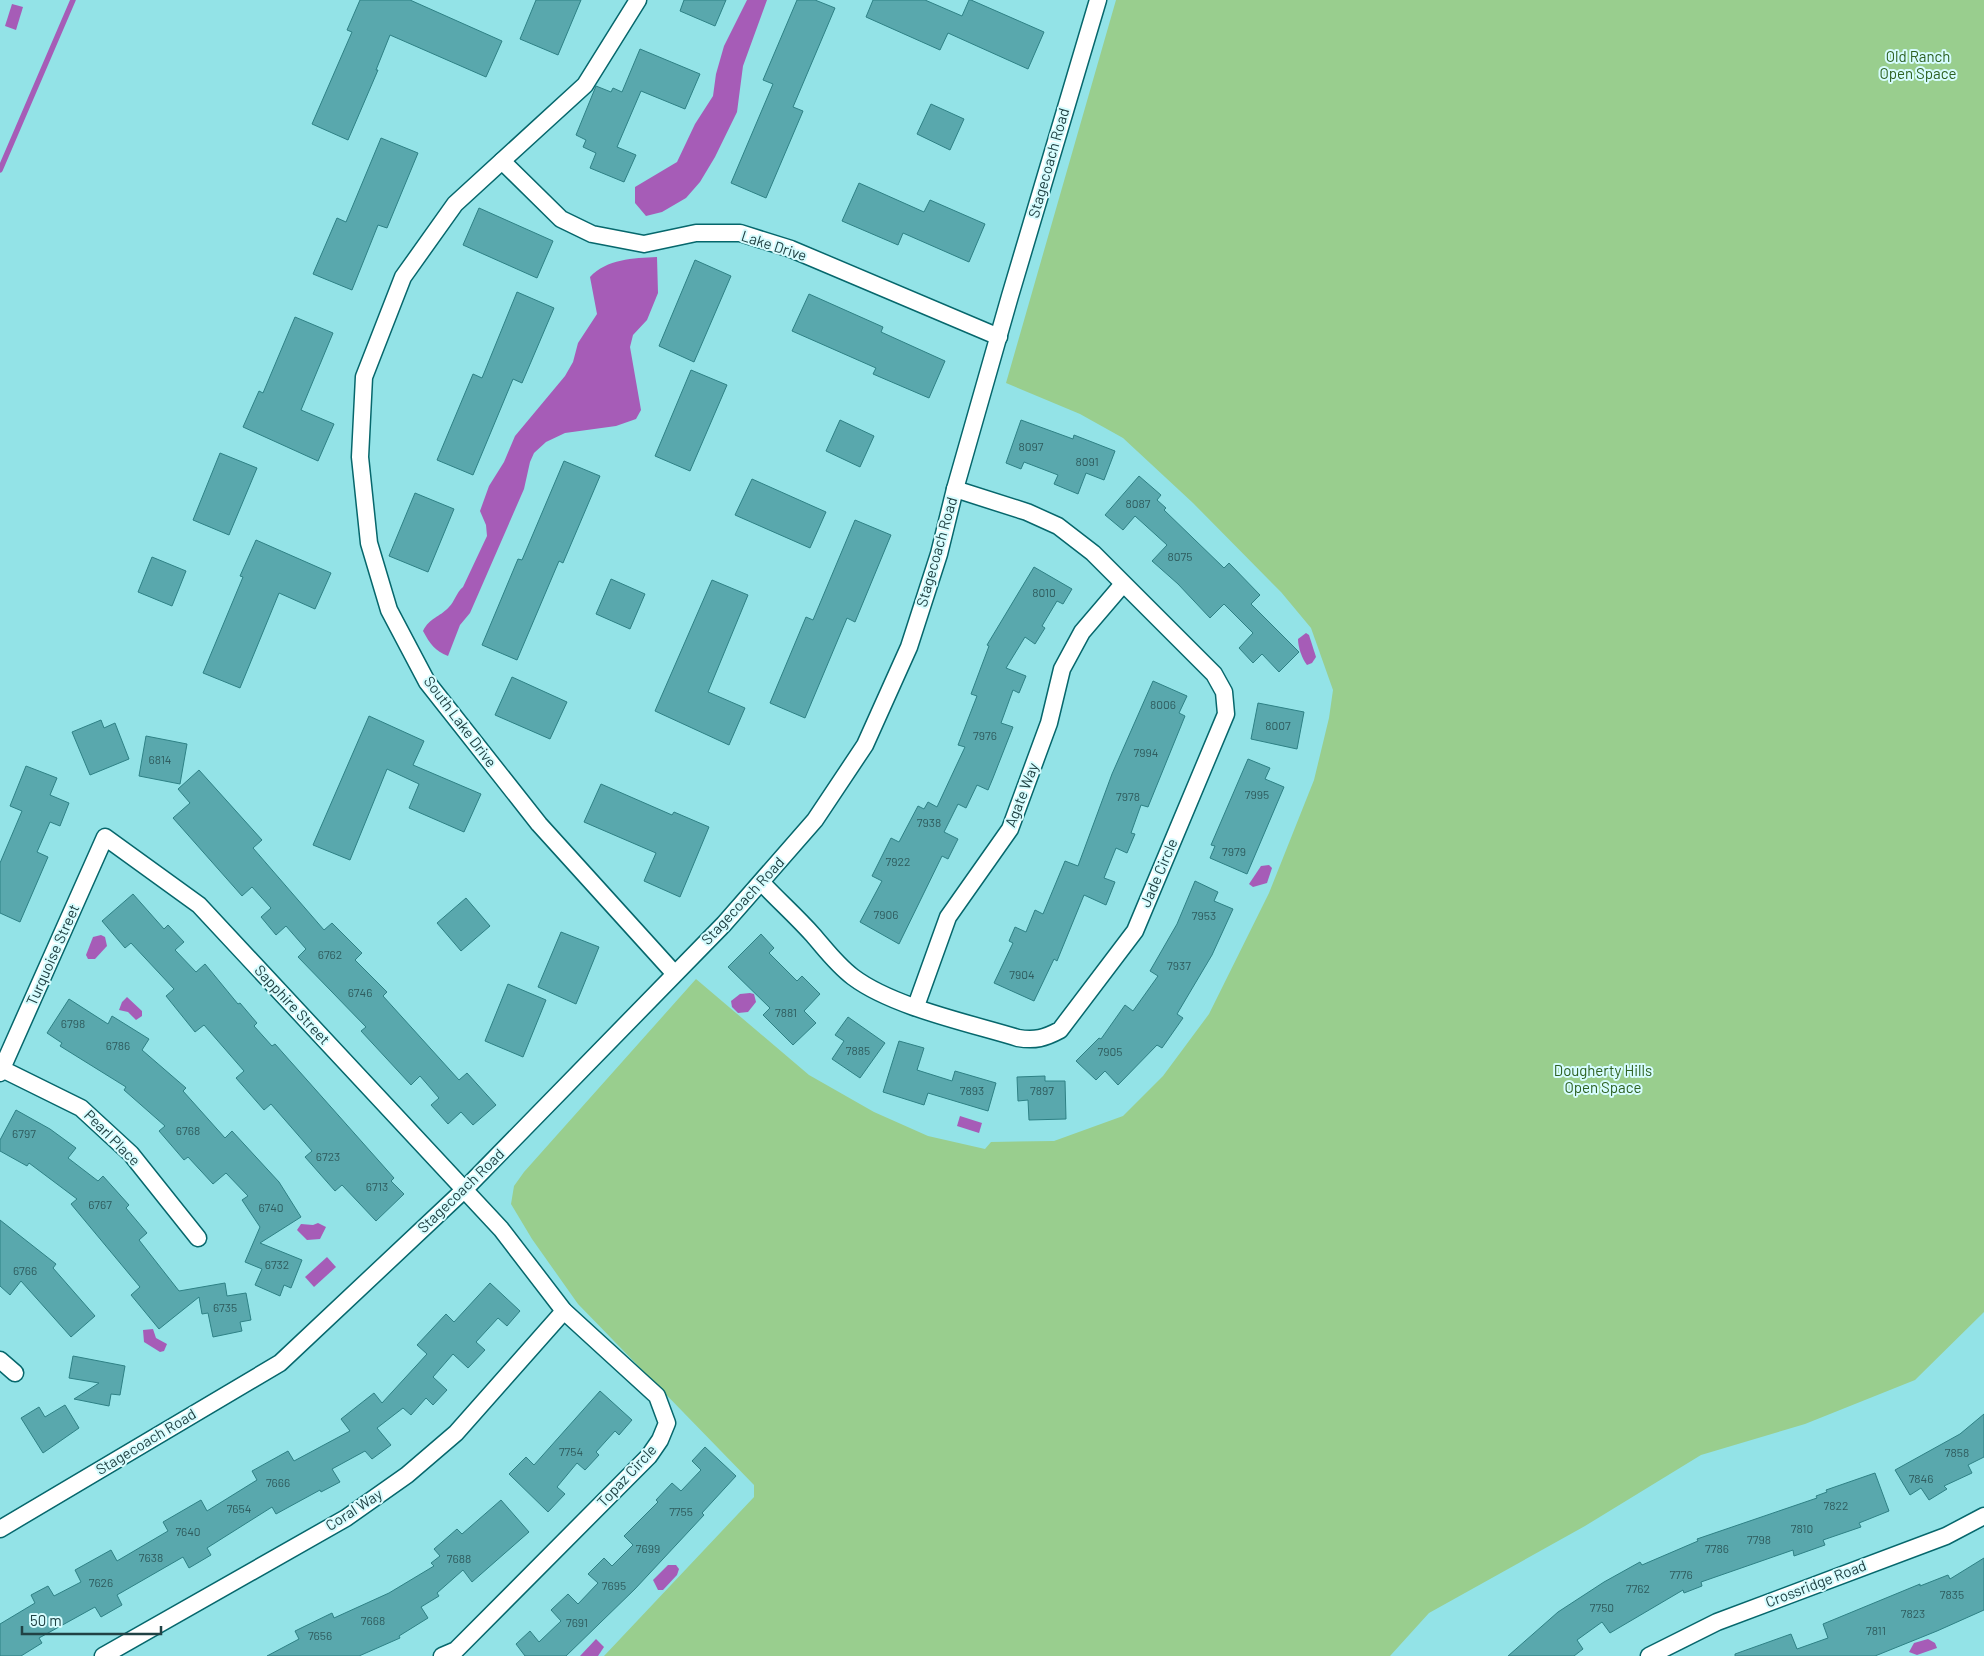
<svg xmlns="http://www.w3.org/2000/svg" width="1984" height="1656" viewBox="0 0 1984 1656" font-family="Barlow,sans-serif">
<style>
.green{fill:#99ce8e}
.water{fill:#a65cb7}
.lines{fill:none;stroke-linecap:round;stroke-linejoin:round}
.stream{stroke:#a65cb7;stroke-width:5.5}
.building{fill:#59a8ad;stroke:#2e8185}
.minor-casing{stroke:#06676c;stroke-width:19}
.minor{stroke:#fff;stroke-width:16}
.labels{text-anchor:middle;stroke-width:4;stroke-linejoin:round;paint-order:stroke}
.number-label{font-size:12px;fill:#2f5c5e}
.park-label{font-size:15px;fill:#2d6121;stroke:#d6fcfe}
.street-label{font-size:15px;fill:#214244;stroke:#d6fcfe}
</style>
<rect width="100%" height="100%" fill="#93e3e7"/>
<polygon class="green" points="1116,0 1984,0 1984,1312 1915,1380 1805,1424 1701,1455 1585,1526 1429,1613 1390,1656 604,1656 754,1497 754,1485 578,1304 532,1239 511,1204 514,1186 524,1172 696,979 809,1075 874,1112 928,1136 985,1149 991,1142 1054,1141 1123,1116 1163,1076 1209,1014 1269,893 1314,780 1329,718 1333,690 1311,628 1281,592 1193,503 1123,438 1080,414 1006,383"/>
<g class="water">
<polygon points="747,0 767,0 743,66 737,112 715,157 700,182 686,198 662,212 646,216 635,203 635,187 677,162 695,124 713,96 716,74 724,46"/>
<polygon points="12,4 23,7 16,30 5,26"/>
<path d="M657 257 658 293 647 320 633 335 630 347 641 410 636 419 616 426 565 433 546 442 534 453 530 462 524 489 470 613 460 625 448 656C435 651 430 644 423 631 430 617 439 618 449 607 455 601 456 593 463 587L487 536 486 525 480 511 489 486 504 462 515 436 565 376 573 362 578 343 597 314 590 277C607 259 633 258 657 257Z"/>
<path d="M1306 633 1309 635 1316 657 1312 663 1307 665C1302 659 1298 647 1298 639Z"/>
<polygon points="1269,865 1272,868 1267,883 1253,887 1249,884 1261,866"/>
<polygon points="101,935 105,937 107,946 95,959 88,959 86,955 93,937"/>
<polygon points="750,993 754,994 756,1002 748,1012 738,1013 732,1007 731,1001 740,994"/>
<polygon points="127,997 142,1011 142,1016 136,1020 128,1012 119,1010 122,1002"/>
<polygon points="960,1116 982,1123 979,1133 957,1126"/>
<polygon points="318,1223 326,1227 320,1239 307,1240 297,1230 301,1224 313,1225"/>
<polygon points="327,1257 336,1267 314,1287 305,1277"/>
<polygon points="153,1329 156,1338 167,1344 164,1351 160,1352 144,1342 143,1330"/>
<polygon points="668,1565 676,1565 679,1569 677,1575 663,1590 658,1590 653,1580"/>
<polygon points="596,1639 604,1647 598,1656 580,1656"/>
<polygon points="1928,1639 1935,1643 1937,1648 1917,1655 1909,1652 1914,1643"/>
</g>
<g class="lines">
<polyline class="stream" points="0,170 73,0"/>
</g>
<g class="building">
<polygon points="360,0 410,0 502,41 486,77 390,35 376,70 378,70 348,140 312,124 352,32 347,30"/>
<polygon points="536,0 581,0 558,55 520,39"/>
<polygon points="684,0 726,0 715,26 680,11"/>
<polygon points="797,0 815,0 835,8 793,107 803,111 766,198 731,183 773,84 763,80"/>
<polygon points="873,0 925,0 962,16 969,0 971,0 1044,32 1028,69 948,33 940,50 866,17"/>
<polygon points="640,49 700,74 685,109 641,91 617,147 636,155 624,182 590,168 596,153 583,147 586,140 576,135 596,86 611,92 613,88 622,92"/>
<polygon points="931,104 964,119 950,150 917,134"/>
<polygon points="381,138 418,153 387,228 378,225 352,290 313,274 337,218 346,222"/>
<polygon points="859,183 924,212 930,200 985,224 969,262 903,233 898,245 842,221"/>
<polygon points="479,208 553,241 537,278 463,245"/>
<polygon points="695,260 731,276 694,362 659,346"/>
<polygon points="517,292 554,308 522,383 513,379 473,475 437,460 473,374 482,378"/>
<polygon points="809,294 883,327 881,332 945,361 929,398 873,374 876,368 792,331"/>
<polygon points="295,317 333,333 301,410 334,424 318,461 243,427 259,391 263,393"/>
<polygon points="691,370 727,385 690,471 655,456"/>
<polygon points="840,420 874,436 860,467 826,451"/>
<polygon points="1021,420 1073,439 1074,435 1115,451 1104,480 1086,473 1078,494 1054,484 1058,475 1024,462 1021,469 1006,463"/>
<polygon points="220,453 257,468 229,535 193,520"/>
<polygon points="564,461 600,476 563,563 559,561 517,660 482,645 518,559 522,560"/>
<polygon points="1139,476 1161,495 1157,500 1166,508 1164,510 1224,568 1229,563 1260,595 1251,604 1299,652 1279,672 1262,654 1253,663 1239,648 1253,633 1224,604 1210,618 1178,584 1152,561 1167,545 1135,516 1123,530 1105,515"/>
<polygon points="752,479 826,512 810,548 735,515"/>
<polygon points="415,493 454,509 428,572 389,556"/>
<polygon points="855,520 891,535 855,622 847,618 805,718 770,703 806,617 813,620"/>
<polygon points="256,540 331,573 315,609 279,593 240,688 203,673 243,577 240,576"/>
<polygon points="152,557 186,571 172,606 138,592"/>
<polygon points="1034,567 1072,589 1063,604 1057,601 1042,626 1045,628 1035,644 1025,637 1006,668 1026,676 1019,693 1013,690 1001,723 1013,727 993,778 988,790 977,785 966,808 958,804 944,832 958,839 948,859 942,856 899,944 860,922 882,881 872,876 891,838 899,842 918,806 924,809 928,802 937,807 965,747 958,745 977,696 971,694 989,646 987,645"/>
<polygon points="611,579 645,594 630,629 596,614"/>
<polygon points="712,580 748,595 708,692 745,708 729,745 655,711"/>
<polygon points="512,677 567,702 550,739 495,715"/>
<polygon points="1153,681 1187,696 1179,713 1185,716 1148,807 1141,805 1131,833 1135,834 1127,853 1116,848 1104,878 1115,882 1106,905 1084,895 1057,961 1054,959 1034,1001 994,983 1013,943 1009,941 1015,927 1026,932 1035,910 1043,914 1065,861 1078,866 1112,774"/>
<polygon points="1258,703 1304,712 1297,749 1251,739"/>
<polygon points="369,716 424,741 413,765 481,794 464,832 409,808 419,784 387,769 350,860 313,845"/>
<polygon points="101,720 104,728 115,723 129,759 90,775 72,732"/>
<polygon points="146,736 187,744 180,784 139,776"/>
<polygon points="1248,759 1270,768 1265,779 1284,787 1247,874 1210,858 1215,846 1211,845"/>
<polygon points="26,766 57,778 50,795 69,803 60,826 50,822 37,852 48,857 20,922 0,913 0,863 22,811 10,806"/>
<polygon points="199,770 262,840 253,848 324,930 332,923 362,953 355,960 387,992 383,996 459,1080 467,1073 496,1105 473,1125 461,1112 448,1124 431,1105 439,1098 420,1076 411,1085 361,1031 366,1027 298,957 306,949 286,926 276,935 261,917 271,908 252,887 242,896 173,818 190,803 178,789"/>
<polygon points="601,784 672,815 674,812 709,827 680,897 644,881 656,853 584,822"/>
<polygon points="1195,881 1218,892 1214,901 1233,909 1212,955 1177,1014 1183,1018 1162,1048 1157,1045 1118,1085 1105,1071 1096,1080 1076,1061 1099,1038 1101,1039 1125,1005 1133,1011 1158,976 1150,971 1177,924"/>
<polygon points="133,894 164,929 168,925 184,942 175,950 196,972 205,964 238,1004 240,1003 257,1023 254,1026 272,1046 275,1044 394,1178 391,1181 404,1194 376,1221 342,1185 335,1191 305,1157 312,1151 271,1104 264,1110 236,1078 244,1071 204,1025 195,1032 166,996 174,989 131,943 125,948 102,921"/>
<polygon points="466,898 490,926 461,951 437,923"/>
<polygon points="561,932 599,947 576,1004 538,987"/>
<polygon points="761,934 774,948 769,953 797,981 802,976 820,994 804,1011 816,1023 793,1045 763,1015 770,1008 728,967"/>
<polygon points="508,984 546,1000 523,1057 485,1041"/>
<polygon points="69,999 108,1024 112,1016 149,1039 142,1050 186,1088 183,1091 225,1138 232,1131 279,1182 301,1217 260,1243 302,1260 291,1288 284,1285 280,1296 255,1285 262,1269 245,1262 260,1227 242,1200 248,1196 226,1173 213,1184 188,1157 184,1160 159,1131 165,1126 124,1090 126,1087 60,1046 62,1043 47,1033"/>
<polygon points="848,1017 885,1043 860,1078 832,1059 844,1041 835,1035"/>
<polygon points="899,1041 924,1048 917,1070 952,1081 955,1071 996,1083 988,1111 928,1093 924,1105 883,1092"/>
<polygon points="1045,1076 1045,1081 1065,1081 1066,1119 1029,1120 1028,1100 1018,1101 1017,1077"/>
<polygon points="16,1110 50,1129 76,1148 68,1158 98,1181 103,1176 129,1205 126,1208 147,1233 139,1240 179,1291 225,1283 227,1296 246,1293 251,1320 240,1322 242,1331 213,1337 208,1313 202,1314 199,1297 159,1329 131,1295 140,1287 71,1204 77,1199 29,1163 27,1166 0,1151 0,1140"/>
<polygon points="0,1220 56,1264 53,1268 95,1316 71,1337 21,1281 10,1295 0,1286"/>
<polygon points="490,1283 520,1311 507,1326 498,1318 476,1342 485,1350 468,1368 453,1354 433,1377 447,1390 433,1405 426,1398 411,1415 403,1408 377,1428 391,1445 372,1459 365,1451 332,1469 340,1482 321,1492 320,1490 276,1514 272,1507 207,1548 211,1555 189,1568 183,1557 117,1595 122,1605 101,1617 95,1607 39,1638 42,1643 21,1656 0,1656 0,1624 35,1603 31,1595 48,1586 54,1596 81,1582 75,1570 111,1550 117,1561 168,1531 163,1522 201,1500 207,1511 257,1480 252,1471 288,1451 294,1461 350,1431 341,1419 374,1393 382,1403 427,1354 417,1345 446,1314 454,1322"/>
<polygon points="73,1356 125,1366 120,1395 111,1394 109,1406 74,1399 99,1383 69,1378"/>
<polygon points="600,1391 632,1420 619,1435 615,1431 596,1452 599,1455 585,1470 577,1463 557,1487 565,1494 548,1512 509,1474 526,1457 534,1465"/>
<polygon points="65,1405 79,1428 43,1453 21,1418 39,1407 45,1417"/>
<polygon points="1984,1414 1984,1457 1968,1465 1972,1473 1944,1486 1947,1489 1929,1500 1921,1488 1910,1495 1895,1470 1960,1434"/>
<polygon points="705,1447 736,1476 702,1513 704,1515 635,1589 566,1656 525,1656 516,1644 530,1631 539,1642 561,1621 551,1610 568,1594 578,1604 598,1583 588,1574 604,1558 612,1566 633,1545 624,1536 658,1502 656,1500 672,1483 681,1491 701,1470 692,1461"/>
<polygon points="1875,1473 1889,1511 1859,1523 1861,1527 1823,1540 1825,1545 1794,1556 1793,1550 1701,1582 1702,1586 1684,1593 1683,1590 1610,1633 1602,1622 1577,1640 1583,1649 1574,1656 1508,1656 1558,1612 1604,1582 1640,1562 1642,1565 1698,1541 1697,1539 1817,1498 1816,1496 1827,1492 1826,1490"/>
<polygon points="501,1500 529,1532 472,1582 463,1570 437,1593 439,1596 421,1607 428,1618 399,1636 400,1638 359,1656 267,1656 299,1639 295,1631 332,1613 334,1618 389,1593 434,1566 431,1563 440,1556 434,1549 457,1529 462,1534"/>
<polygon points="1984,1558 1984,1610 1937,1631 1875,1656 1735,1656 1735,1654 1791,1634 1797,1649 1828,1638 1823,1624 1920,1584 1920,1586 1948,1575 1950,1579"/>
</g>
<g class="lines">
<g class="minor-casing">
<g id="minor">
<polyline points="638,0 585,85 455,204 403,277 364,377 360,457 369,543 389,610 427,682 539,824 674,973"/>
<polyline points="502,161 561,219 592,234 644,244 696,233 740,233 791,249 999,337"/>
<path d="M762 883C779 901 797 917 813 935 826 950 837 965 853 977 893 1007 969 1023 1018 1038 1035 1041 1045 1038 1060 1030L1135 931 1226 714 1224 692 1214 674 1093 553 1058 526 1027 512 955 489"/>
<polyline points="916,1006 948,917 1010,829 1049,723 1062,669 1082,632 1123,584"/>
<polyline points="2,1069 81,1108 131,1154 198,1238"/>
<polyline points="0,1073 105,837 199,905 501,1229 564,1311 657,1396 667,1423 660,1440 649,1456 456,1650 442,1656"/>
<polyline points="0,1360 15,1373"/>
<polyline points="0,1529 280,1363 464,1190 724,924 815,820 865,745 909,647 939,554 955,489 1010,296 1098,0"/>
<polyline points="103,1656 346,1518 407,1475 456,1433 564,1311"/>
<polyline points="1649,1656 1717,1622 1946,1536 1984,1516"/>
</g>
</g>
<use href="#minor" class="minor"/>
</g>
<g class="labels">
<g class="number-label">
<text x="1031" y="451">8097</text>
<text x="1087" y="466">8091</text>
<text x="1138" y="508">8087</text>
<text x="1180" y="561">8075</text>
<text x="1044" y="597">8010</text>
<text x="1163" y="709">8006</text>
<text x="1278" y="730">8007</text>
<text x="985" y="740">7976</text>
<text x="1146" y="757">7994</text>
<text x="160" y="764">6814</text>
<text x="1257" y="799">7995</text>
<text x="1128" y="801">7978</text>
<text x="929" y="827">7938</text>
<text x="1234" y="856">7979</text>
<text x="898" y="866">7922</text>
<text x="886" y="919">7906</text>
<text x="1204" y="920">7953</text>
<text x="330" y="959">6762</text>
<text x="1179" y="970">7937</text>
<text x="1022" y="979">7904</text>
<text x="360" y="997">6746</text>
<text x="786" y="1017">7881</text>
<text x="73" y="1028">6798</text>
<text x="118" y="1050">6786</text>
<text x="858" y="1055">7885</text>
<text x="1110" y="1056">7905</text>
<text x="972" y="1095">7893</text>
<text x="1042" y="1095">7897</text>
<text x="188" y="1135">6768</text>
<text x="24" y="1138">6797</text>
<text x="328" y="1161">6723</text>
<text x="377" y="1191">6713</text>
<text x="100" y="1209">6767</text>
<text x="271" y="1212">6740</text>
<text x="277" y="1269">6732</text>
<text x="25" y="1275">6766</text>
<text x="225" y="1312">6735</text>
<text x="571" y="1456">7754</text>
<text x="1957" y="1457">7858</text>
<text x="1921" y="1483">7846</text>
<text x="278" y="1487">7666</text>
<text x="1836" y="1510">7822</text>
<text x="239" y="1513">7654</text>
<text x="681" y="1516">7755</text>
<text x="1802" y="1533">7810</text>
<text x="188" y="1536">7640</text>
<text x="1759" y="1544">7798</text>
<text x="648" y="1553">7699</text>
<text x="1717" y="1553">7786</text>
<text x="151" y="1562">7638</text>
<text x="459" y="1563">7688</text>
<text x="1681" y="1579">7776</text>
<text x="101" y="1587">7626</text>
<text x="614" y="1590">7695</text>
<text x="1638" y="1593">7762</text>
<text x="1952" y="1599">7835</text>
<text x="1602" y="1612">7750</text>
<text x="1913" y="1618">7823</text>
<text x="373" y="1625">7668</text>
<text x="577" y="1627">7691</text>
<text x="1876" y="1635">7811</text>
<text x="320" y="1640">7656</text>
</g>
<g class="park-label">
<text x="1918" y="62">Old Ranch<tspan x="1918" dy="17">Open Space</tspan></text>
<text x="1603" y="1076">Dougherty Hills<tspan x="1603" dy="17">Open Space</tspan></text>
</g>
<g class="street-label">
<text transform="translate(1049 163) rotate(-74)" y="5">Stagecoach Road</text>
<text transform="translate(774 246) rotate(18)" y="5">Lake Drive</text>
<text transform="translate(937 552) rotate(-74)" y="5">Stagecoach Road</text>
<text transform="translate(460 722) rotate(53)" y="5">South Lake Drive</text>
<text transform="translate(1022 795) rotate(-69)" y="5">Agate Way</text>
<text transform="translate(1159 873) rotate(-67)" y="5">Jade Circle</text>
<text transform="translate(743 901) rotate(-47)" y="5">Stagecoach Road</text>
<text transform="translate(53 955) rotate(-66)" y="5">Turquoise Street</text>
<text transform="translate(292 1005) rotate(47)" y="5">Sapphire Street</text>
<text transform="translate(112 1138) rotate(45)" y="5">Pearl Place</text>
<text transform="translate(461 1191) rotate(-44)" y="5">Stagecoach Road</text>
<text transform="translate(146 1442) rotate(-31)" y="5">Stagecoach Road</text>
<text transform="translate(627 1476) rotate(-47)" y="5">Topaz Circle</text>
<text transform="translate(354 1510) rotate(-33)" y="5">Coral Way</text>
<text transform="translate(1816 1584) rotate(-21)" y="5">Crossridge Road</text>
</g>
</g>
<path d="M22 1626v8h139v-8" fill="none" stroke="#214244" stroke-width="2.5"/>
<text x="30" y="1626" font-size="15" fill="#214244" stroke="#d6fcfe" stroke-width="4" paint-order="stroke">50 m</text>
</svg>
